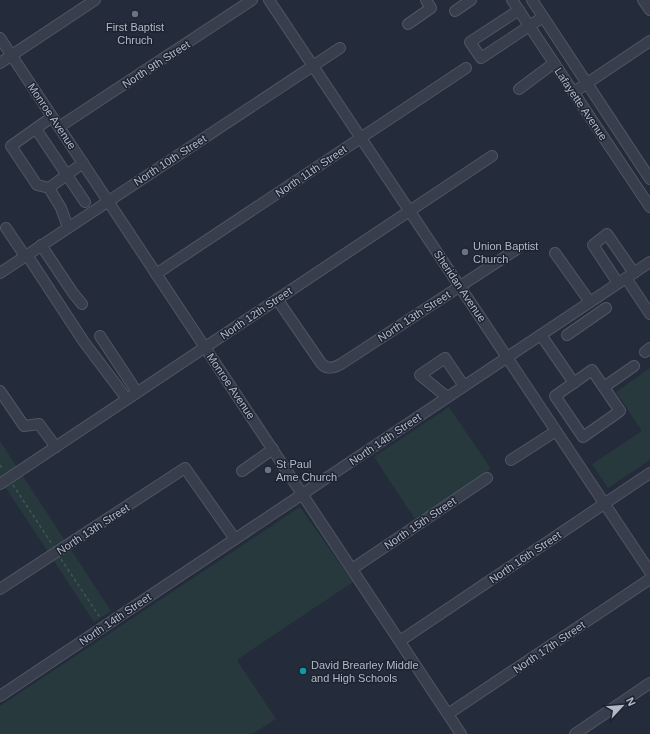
<svg xmlns="http://www.w3.org/2000/svg" width="650" height="734" viewBox="0 0 650 734" font-family="Arial,sans-serif">
<style>
.green{fill:#27393d}
.lines{fill:none;stroke-linecap:round;stroke-linejoin:round}
.minor-casing{stroke:#505663;stroke-width:12}
.path{stroke:#445459;stroke-width:1.5;stroke-dasharray:3 3;stroke-linecap:butt}
.minor{stroke:#383e4b;stroke-width:10}
.worship-dot{fill:#6b7280;stroke:#1d2330;stroke-width:1.5}
.culture-dot{fill:#0f9aa8;stroke:#1d2330;stroke-width:1.5}
.labels{text-anchor:middle;stroke-width:3;stroke-linejoin:round;paint-order:stroke}
.poi-label{font-size:11px;fill:#b3b9c6;stroke:#1d2330;text-anchor:start}
.street-label{font-size:11px;fill:#b3b9c6;stroke:#1d2330}
</style>
<rect width="100%" height="100%" fill="#242b3a"/>
<g class="green">
<polygon points="650,368 650,460 608,488 592,464 642,431 616,392"/>
<polygon points="449,407 491,469 415,519 374,457"/>
<polygon points="0,441 111,611 94,622 0,479"/>
<polygon points="300,507 353,582 238,659 238,662 276,719 252,734 0,734 0,706"/>
</g>
<g class="lines">
<g class="minor-casing">
<g id="minor">
<polyline points="269,0 650,572"/>
<polyline points="512,0 650,207"/>
<polyline points="532,0 650,179"/>
<polyline points="643,0 650,10"/>
<polyline points="519,10 470,42 481,58 543,17"/>
<polyline points="455,11 471,0"/>
<polyline points="408,24 431,8 426,0"/>
<polyline points="0,38 461,734"/>
<polyline points="0,63 95,0"/>
<polyline points="519,89 554,63"/>
<polyline points="574,92 650,41"/>
<polyline points="52,117 11,146 37,185 49,188 61,208 68,227"/>
<polyline points="59,127 252,0"/>
<polyline points="36,129 85,202"/>
<polyline points="49,188 83,163"/>
<polyline points="6,228 25,256"/>
<polyline points="41,245 73,293 82,304"/>
<polyline points="555,253 590,302"/>
<polyline points="27,255 84,342 127,399"/>
<polyline points="0,273 340,48"/>
<polyline points="156,274 466,68"/>
<polyline points="626,278 650,314"/>
<polyline points="618,283 593,245 607,234 634,273"/>
<path d="M277 299 321 363C326 370 334 368 341 364L517 249"/>
<polyline points="541,335 574,383"/>
<polyline points="567,335 606,308"/>
<polyline points="100,336 137,392"/>
<polyline points="645,352 650,348"/>
<polygon points="592,370 620,411 583,437 555,396"/>
<polyline points="604,387 634,366"/>
<polyline points="0,391 24,426 39,424 56,447"/>
<polyline points="447,397 420,375 445,358 464,386"/>
<polyline points="511,460 556,431"/>
<polyline points="242,471 273,449"/>
<polyline points="0,484 492,156"/>
<polyline points="352,569 487,478"/>
<polyline points="0,589 185,468 235,539"/>
<polyline points="400,641 650,473"/>
<polyline points="0,696 650,262"/>
<polyline points="622,702 650,683"/>
<polyline points="448,714 650,579"/>
<polyline points="575,734 619,704"/>
</g>
</g>
<g class="path">
<polyline points="0,465 3,470"/>
<polyline points="13,485 52,544"/>
<polyline points="61,559 101,619"/>
</g>
<use href="#minor" class="minor"/>
</g>
<g class="worship-dot">
<circle cx="135" cy="14" r="4"/>
<circle cx="465" cy="252" r="4"/>
<circle cx="268" cy="470" r="4"/>
</g>
<circle class="culture-dot" cx="303" cy="671" r="4"/>
<g class="labels">
<g class="poi-label">
<text x="135" y="31" text-anchor="middle">First Baptist<tspan x="135" dy="13">Chruch</tspan></text>
<text x="473" y="250">Union Baptist<tspan x="473" dy="13">Church</tspan></text>
<text x="276" y="468">St Paul<tspan x="276" dy="13">Ame Church</tspan></text>
<text x="311" y="669">David Brearley Middle<tspan x="311" dy="13">and High Schools</tspan></text>
</g>
<g class="street-label">
<text transform="translate(156 64) rotate(-33)" y="4">North 9th Street</text>
<text transform="translate(581 104) rotate(56)" y="4">Lafayette Avenue</text>
<text transform="translate(52 116) rotate(56)" y="4">Monroe Avenue</text>
<text transform="translate(170 160) rotate(-33)" y="4">North 10th Street</text>
<text transform="translate(311 171) rotate(-34)" y="4">North 11th Street</text>
<text transform="translate(460 286) rotate(56)" y="4">Sheridan Avenue</text>
<text transform="translate(256 313) rotate(-34)" y="4">North 12th Street</text>
<text transform="translate(414 316) rotate(-33)" y="4">North 13th Street</text>
<text transform="translate(231 386) rotate(56)" y="4">Monroe Avenue</text>
<text transform="translate(385 439) rotate(-34)" y="4">North 14th Street</text>
<text transform="translate(420 523) rotate(-34)" y="4">North 15th Street</text>
<text transform="translate(93 529) rotate(-33)" y="4">North 13th Street</text>
<text transform="translate(525 557) rotate(-34)" y="4">North 16th Street</text>
<text transform="translate(115 619) rotate(-34)" y="4">North 14th Street</text>
<text transform="translate(549 647) rotate(-34)" y="4">North 17th Street</text>
</g>
</g>
<g transform="translate(622 706) rotate(64)" stroke="#1d2330" stroke-width="3" paint-order="stroke">
<path d="M0-3L7 15L0 10L-7 15Z" fill="#b3b9c6"/>
<text y="-6" font-size="11" font-weight="bold" text-anchor="middle" fill="#b3b9c6">N</text>
</g>
</svg>
